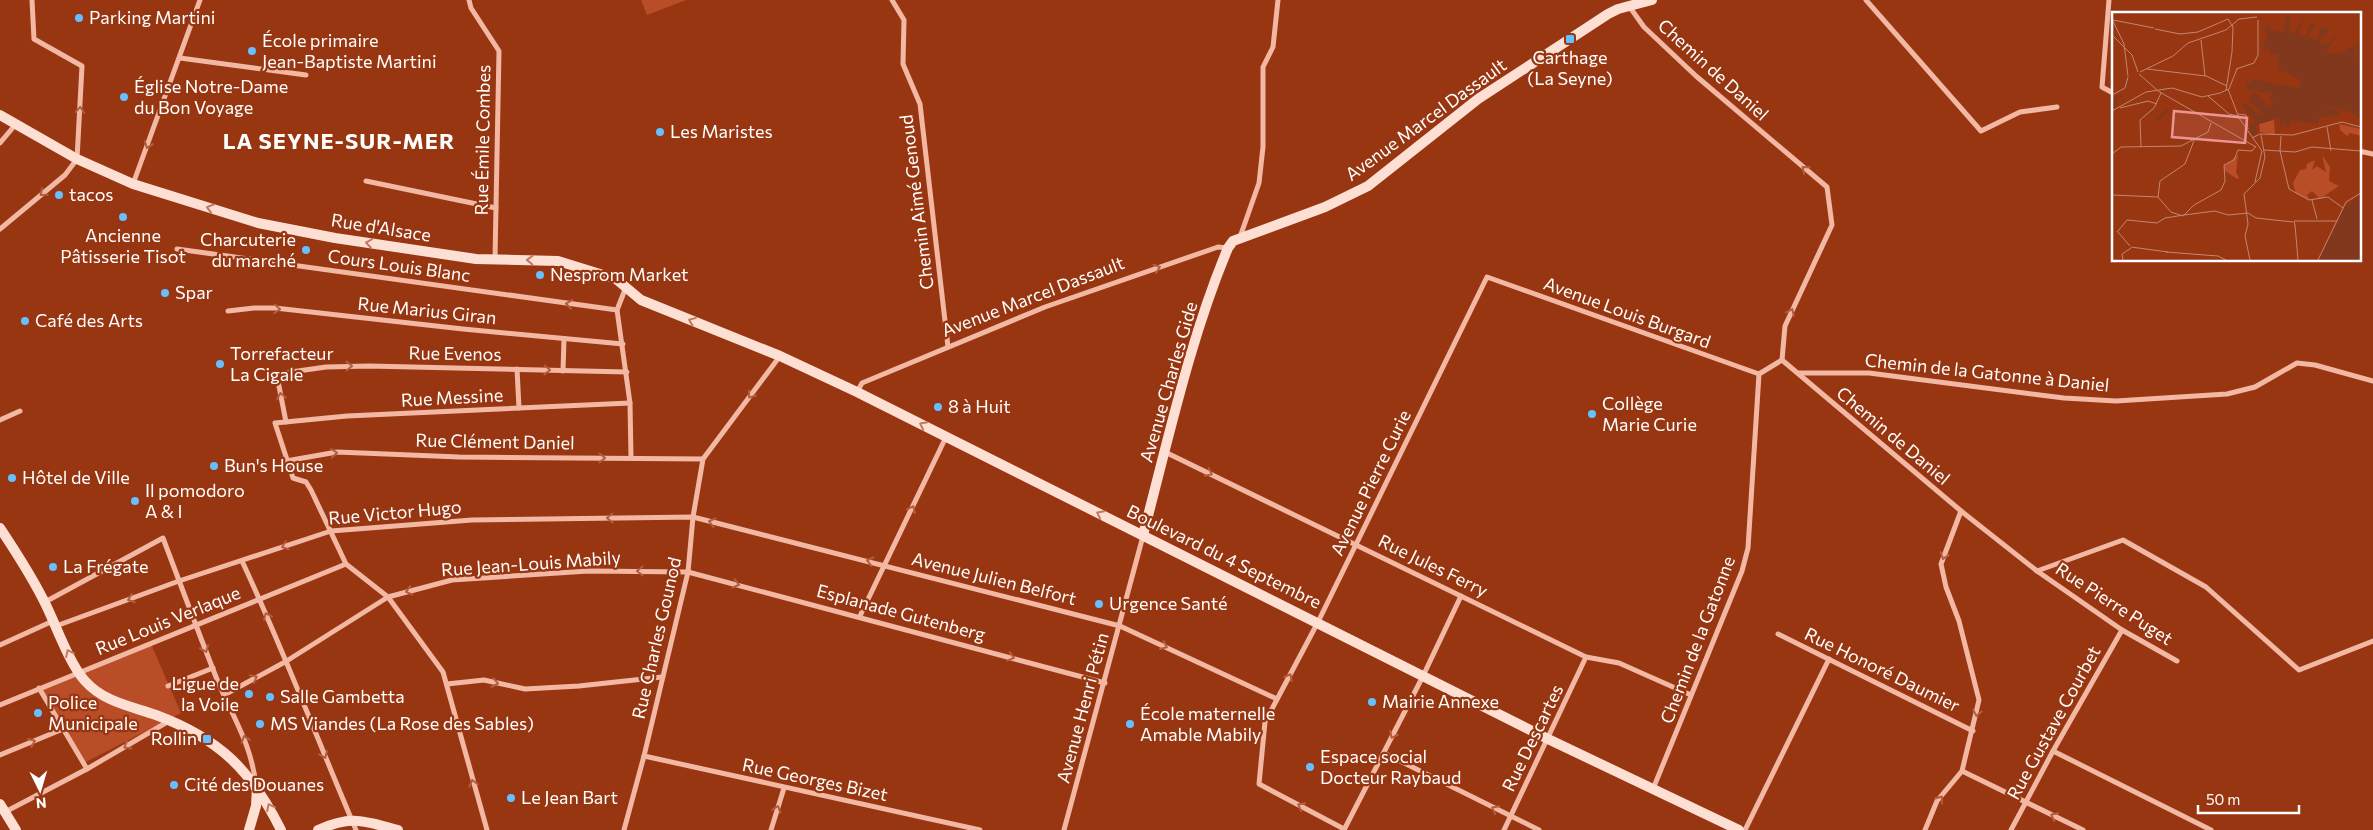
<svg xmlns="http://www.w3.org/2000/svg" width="2373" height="830" viewBox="0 0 2373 830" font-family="Commissioner,sans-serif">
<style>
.green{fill:#b84d28}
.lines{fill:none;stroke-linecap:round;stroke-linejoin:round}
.street{stroke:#f3b8a4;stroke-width:5}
.secondary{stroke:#fddfd3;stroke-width:10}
.oneway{stroke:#b35d3e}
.oneway2{stroke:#c07a5f}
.poi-dot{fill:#66bfff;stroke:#983612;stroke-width:2}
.labels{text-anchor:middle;stroke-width:4.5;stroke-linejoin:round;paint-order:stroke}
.poi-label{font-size:18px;fill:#fff;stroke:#983612;text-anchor:start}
.street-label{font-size:18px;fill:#fff;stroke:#983612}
.district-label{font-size:22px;font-weight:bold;letter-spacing:1px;fill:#fff;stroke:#983612}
.inset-river{fill:none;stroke:#81381c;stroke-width:2.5}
.inset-road{fill:none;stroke:#c18671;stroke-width:1}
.view{fill:#ea9494;fill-opacity:0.15;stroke:#ea9494;stroke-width:2.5}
.inset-edge{fill:none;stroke:#fff;stroke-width:2.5}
</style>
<rect width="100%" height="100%" fill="#983612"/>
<g class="green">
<polygon points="641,0 686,0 647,15"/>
<polygon points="151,644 181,713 84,763 39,688"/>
</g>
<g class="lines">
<g class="street">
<polyline points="469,0 471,8 499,51 495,259"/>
<polyline points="892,0 904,20 903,64 920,104 948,347"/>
<polyline points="1866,0 1981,131 2020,112 2057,107"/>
<polyline points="2109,0 2102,87 2113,93"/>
<polyline points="1629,6 1644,27 1696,76 1827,187 1832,225 1785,326 1782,360"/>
<polyline points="180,58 306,75"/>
<polyline points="0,143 16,124"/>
<polyline points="2359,151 2373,154"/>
<polyline points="366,181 496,208"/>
<polyline points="133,184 200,0"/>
<polyline points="0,229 65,175 77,159 82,66 34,39 32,0"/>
<polyline points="1240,237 1259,183 1263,147 1263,67 1273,47 1278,0"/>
<polyline points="177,249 617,310"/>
<polyline points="626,287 617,310 630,403 631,458"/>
<polyline points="228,311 254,308 275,308 463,329 623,344"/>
<polyline points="1782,360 1961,511 2037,571 2123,540 2206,587 2299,670 2373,641"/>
<polyline points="517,369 519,408"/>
<polyline points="563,371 564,339"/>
<polyline points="1799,373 1869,373 2064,398 2116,401 2227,394 2255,387 2297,363 2315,365 2373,381"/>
<polyline points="857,392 862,383 1045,307 1218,247 1228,248"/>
<polyline points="0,420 20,411"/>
<polyline points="286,422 278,381 284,373 326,367 369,366 627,372"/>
<polyline points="1165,452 1586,657 1619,663 1691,695"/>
<polyline points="286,461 337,452 459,457 703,459"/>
<path d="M242 561C283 649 318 741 356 830"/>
<polyline points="2037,571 2122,630 2177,661"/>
<path d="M45 602 163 538C181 586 199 634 218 682 234 719 251 744 256 785"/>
<polyline points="860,616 946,437"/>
<polyline points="56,626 179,581 331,531 472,520 693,517 1120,626 1277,699"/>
<polyline points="1778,634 1973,731"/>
<polyline points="0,645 53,621"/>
<polyline points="447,684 484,680 525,689 579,686 662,677"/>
<polyline points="168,686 213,668"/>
<polyline points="39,688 87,769"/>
<polyline points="224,695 285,662 388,597 452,580 588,571 688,572 1105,683"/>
<polyline points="0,705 346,564"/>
<polyline points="2053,751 2211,830"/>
<polyline points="1384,753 1539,830"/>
<polyline points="0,755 63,729"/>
<polyline points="644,756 980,830"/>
<polyline points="1962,771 2083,830"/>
<polyline points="1653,789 1742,571 1748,548 1759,374 1782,360"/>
<polyline points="5,812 87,769 169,721"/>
<polyline points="1344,829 1259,784 1265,722 1318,622 1487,277 1759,374"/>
<polyline points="487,830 443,672 388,597 346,564 311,490 306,482 293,478 275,423 347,416 630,403"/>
<polyline points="624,830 644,756 688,572 693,517 703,459 780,356"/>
<polyline points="771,830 784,788"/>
<polyline points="1064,830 1143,536"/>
<polyline points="1344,830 1423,676 1461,596"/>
<polyline points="1504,830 1586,657"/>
<polyline points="1745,830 1829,659"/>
<polyline points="1925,830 1937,801 1962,771 1979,700 1959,621 1946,587 1941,564 1961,511"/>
<polyline points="2011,830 2053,751 2122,630"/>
</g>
<g class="secondary">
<polyline points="0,115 77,159 133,184 258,223 335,238 476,259 558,261 616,279 641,300 780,356 857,392 1548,739 1739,830"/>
<path d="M0 528C16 552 32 577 45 603 56 625 69 663 85 681 104 702 130 706 156 715 220 739 251 770 281 830"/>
<path d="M1143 535C1168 441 1190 338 1228 248L1233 241 1325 207 1368 186 1478 99 1608 14 1618 9 1652 0"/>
<polyline points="0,804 16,830"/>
<polyline points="249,830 256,806 257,786"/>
<path d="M318 830C352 815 363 821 398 830"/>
</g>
</g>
<defs><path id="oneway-chevron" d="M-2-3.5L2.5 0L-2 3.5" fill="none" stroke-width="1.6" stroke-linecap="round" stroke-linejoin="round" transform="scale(1.25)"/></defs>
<g class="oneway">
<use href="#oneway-chevron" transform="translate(80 110) rotate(-86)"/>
<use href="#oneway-chevron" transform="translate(148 145) rotate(110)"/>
<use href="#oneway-chevron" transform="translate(1805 169) rotate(-140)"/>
<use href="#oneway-chevron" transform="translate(43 193) rotate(141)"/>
<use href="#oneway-chevron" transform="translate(1157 268) rotate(-19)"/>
<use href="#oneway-chevron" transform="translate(569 304) rotate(-172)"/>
<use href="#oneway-chevron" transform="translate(277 309) rotate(4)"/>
<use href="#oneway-chevron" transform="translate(1791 312) rotate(-65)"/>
<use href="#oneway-chevron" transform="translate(349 366) rotate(-1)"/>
<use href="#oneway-chevron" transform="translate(547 370) rotate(1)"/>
<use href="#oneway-chevron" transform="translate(751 395) rotate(127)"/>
<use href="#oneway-chevron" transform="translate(281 396) rotate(-101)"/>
<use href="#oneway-chevron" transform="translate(334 453) rotate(-5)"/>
<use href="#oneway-chevron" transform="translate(602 458) rotate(1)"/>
<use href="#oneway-chevron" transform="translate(1209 473) rotate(26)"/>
<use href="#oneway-chevron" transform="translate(912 509) rotate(-64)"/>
<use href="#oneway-chevron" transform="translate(610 518) rotate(179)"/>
<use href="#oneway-chevron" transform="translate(712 522) rotate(-166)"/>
<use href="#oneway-chevron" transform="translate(285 546) rotate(161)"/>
<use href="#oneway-chevron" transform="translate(1944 556) rotate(110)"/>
<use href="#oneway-chevron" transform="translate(870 561) rotate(-166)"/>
<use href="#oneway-chevron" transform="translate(640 571) rotate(-180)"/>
<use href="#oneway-chevron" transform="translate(736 584) rotate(14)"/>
<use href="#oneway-chevron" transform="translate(409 591) rotate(165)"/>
<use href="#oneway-chevron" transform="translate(131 599) rotate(160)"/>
<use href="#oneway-chevron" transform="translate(267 616) rotate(-114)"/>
<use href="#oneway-chevron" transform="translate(1164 646) rotate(25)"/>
<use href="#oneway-chevron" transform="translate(205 649) rotate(68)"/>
<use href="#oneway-chevron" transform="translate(1011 657) rotate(15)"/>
<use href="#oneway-chevron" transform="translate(1289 677) rotate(-62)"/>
<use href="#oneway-chevron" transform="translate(254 678) rotate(-29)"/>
<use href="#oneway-chevron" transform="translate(495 683) rotate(12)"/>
<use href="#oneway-chevron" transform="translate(1977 713) rotate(100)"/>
<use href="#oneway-chevron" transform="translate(1393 735) rotate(117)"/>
<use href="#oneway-chevron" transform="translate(245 739) rotate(-109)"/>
<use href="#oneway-chevron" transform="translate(32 742) rotate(-23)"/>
<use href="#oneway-chevron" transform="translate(127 746) rotate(149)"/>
<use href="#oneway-chevron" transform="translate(324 755) rotate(67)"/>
<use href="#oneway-chevron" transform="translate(473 783) rotate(-106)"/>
<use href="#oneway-chevron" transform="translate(1940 799) rotate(-54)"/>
<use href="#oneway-chevron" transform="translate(1301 806) rotate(-152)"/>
<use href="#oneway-chevron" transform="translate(777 809) rotate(-72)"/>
<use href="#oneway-chevron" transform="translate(1495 809) rotate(-153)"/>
<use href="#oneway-chevron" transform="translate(2054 816) rotate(-153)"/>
</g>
<g class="oneway2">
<use href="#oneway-chevron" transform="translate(210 208) rotate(-163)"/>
<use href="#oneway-chevron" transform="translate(369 243) rotate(-172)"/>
<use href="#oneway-chevron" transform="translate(530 260) rotate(-178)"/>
<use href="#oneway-chevron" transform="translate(692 321) rotate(-158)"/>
<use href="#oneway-chevron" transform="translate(923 425) rotate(-153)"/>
<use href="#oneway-chevron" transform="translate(1100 514) rotate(-153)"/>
<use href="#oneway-chevron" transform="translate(69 653) rotate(-116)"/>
<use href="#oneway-chevron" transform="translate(270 807) rotate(-116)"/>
</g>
<g class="poi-dot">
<circle cx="79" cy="18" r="5"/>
<rect x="1565" y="34" width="10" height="10" rx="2.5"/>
<circle cx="252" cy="51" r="5"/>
<circle cx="124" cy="97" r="5"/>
<circle cx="660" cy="132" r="5"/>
<circle cx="59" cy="195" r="5"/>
<circle cx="123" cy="217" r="5"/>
<circle cx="306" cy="250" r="5"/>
<circle cx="540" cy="275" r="5"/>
<circle cx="165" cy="293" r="5"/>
<circle cx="25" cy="321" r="5"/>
<circle cx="220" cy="364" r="5"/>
<circle cx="938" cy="407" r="5"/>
<circle cx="1592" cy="414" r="5"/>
<circle cx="214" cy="466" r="5"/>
<circle cx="12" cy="478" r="5"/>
<circle cx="135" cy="501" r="5"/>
<circle cx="53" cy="567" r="5"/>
<circle cx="1099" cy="604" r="5"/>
<circle cx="249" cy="694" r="5"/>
<circle cx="270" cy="697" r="5"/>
<circle cx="1372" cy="702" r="5"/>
<circle cx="38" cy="713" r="5"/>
<circle cx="260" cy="724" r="5"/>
<circle cx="1130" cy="724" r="5"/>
<rect x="202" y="734" width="10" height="10" rx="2.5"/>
<circle cx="1310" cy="767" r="5"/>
<circle cx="174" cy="785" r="5"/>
<circle cx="511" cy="798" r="5"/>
</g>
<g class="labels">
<g class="poi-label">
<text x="89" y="24">Parking Martini</text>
<text x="262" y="47">École primaire<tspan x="262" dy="21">Jean-Baptiste Martini</tspan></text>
<text x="1570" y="64" text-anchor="middle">Carthage<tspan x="1570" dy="21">(La Seyne)</tspan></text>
<text x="134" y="93">Église Notre-Dame<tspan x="134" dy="21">du Bon Voyage</tspan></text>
<text x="670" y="138">Les Maristes</text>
<text x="69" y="201">tacos</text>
<text x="123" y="242" text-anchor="middle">Ancienne<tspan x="123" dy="21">Pâtisserie Tisot</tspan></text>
<text x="296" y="246" text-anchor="end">Charcuterie<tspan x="296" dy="21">du marché</tspan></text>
<text x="550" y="281">Nesprom Market</text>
<text x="175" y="299">Spar</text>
<text x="35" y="327">Café des Arts</text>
<text x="230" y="360">Torrefacteur<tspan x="230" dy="21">La Cigale</tspan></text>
<text x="1602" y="410">Collège<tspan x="1602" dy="21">Marie Curie</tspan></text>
<text x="948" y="413">8 à Huit</text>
<text x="224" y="472">Bun's House</text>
<text x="22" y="484">Hôtel de Ville</text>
<text x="145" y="497">Il pomodoro<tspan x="145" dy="21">A &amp; I</tspan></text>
<text x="63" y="573">La Frégate</text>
<text x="1109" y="610">Urgence Santé</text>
<text x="239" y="690" text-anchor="end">Ligue de<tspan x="239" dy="21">la Voile</tspan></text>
<text x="280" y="703">Salle Gambetta</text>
<text x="1382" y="708">Mairie Annexe</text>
<text x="48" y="709">Police<tspan x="48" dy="21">Municipale</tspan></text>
<text x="1140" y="720">École maternelle<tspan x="1140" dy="21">Amable Mabily</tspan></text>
<text x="270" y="730">MS Viandes (La Rose des Sables)</text>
<text x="197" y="745" text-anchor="end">Rollin</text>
<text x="1320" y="763">Espace social<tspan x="1320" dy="21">Docteur Raybaud</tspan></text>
<text x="184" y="791">Cité des Douanes</text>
<text x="521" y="804">Le Jean Bart</text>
</g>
<g class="street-label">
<text transform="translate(1713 70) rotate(42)" y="6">Chemin de Daniel</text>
<text transform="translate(1426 120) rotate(-36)" y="6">Avenue Marcel Dassault</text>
<text transform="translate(483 140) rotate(-89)" y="6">Rue Émile Combes</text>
<text transform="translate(917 202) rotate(-97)" y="6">Chemin Aimé Genoud</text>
<text transform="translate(381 228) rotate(9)" y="6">Rue d'Alsace</text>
<text transform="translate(399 266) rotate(8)" y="6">Cours Louis Blanc</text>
<text transform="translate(1033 297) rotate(-21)" y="6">Avenue Marcel Dassault</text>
<text transform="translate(427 311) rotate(6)" y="6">Rue Marius Giran</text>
<text transform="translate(1627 313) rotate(20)" y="6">Avenue Louis Burgard</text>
<text transform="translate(455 354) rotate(1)" y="6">Rue Evenos</text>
<text transform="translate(1987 373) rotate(6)" y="6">Chemin de la Gatonne à Daniel</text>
<text transform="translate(1169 382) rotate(-74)" y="6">Avenue Charles Gide</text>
<text transform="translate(452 398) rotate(-3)" y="6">Rue Messine</text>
<text transform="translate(1893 436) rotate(40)" y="6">Chemin de Daniel</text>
<text transform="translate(495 442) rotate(1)" y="6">Rue Clément Daniel</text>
<text transform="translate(1371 483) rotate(-64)" y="6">Avenue Pierre Curie</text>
<text transform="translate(395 513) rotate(-5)" y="6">Rue Victor Hugo</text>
<text transform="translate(1224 557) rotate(26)" y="6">Boulevard du 4 Septembre</text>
<text transform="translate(531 564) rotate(-4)" y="6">Rue Jean-Louis Mabily</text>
<text transform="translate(1433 566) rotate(26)" y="6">Rue Jules Ferry</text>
<text transform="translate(994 579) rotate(14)" y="6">Avenue Julien Belfort</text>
<text transform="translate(2114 604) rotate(33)" y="6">Rue Pierre Puget</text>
<text transform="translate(901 613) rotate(15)" y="6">Esplanade Gutenberg</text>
<text transform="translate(168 621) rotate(-22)" y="6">Rue Louis Verlaque</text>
<text transform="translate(657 638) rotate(-77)" y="6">Rue Charles Gounod</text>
<text transform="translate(1698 640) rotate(-69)" y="6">Chemin de la Gatonne</text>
<text transform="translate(1882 670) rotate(26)" y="6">Rue Honoré Daumier</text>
<text transform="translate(1083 708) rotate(-75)" y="6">Avenue Henri Pétin</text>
<text transform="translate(2054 723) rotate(-61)" y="6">Rue Gustave Courbet</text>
<text transform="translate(1533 738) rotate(-64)" y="6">Rue Descartes</text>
<text transform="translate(815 780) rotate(12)" y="6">Rue Georges Bizet</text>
</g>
<g class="district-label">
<text x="339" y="149">LA SEYNE-SUR-MER</text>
</g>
</g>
<g transform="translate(2112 12)">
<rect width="249" height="249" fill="#983612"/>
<path d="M162 108 163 123 148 120 147 112ZM227 112 249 117V124L238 121 235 124 228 118ZM126 143 124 160 127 166 125 167 112 158V154ZM210 143 218 155 217 169 227 174 208 187 200 179 195 183 198 188 184 182 181 171 188 158 194 157 195 152 203 148 200 158 205 154 214 160Z" fill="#b84d28"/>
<path d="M192 4 186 22 194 24 199 10 203 12 196 25 205 28 210 14 218 18 207 29 210 31 215 32 226 22 215 37 217 42 229 41 242 33 246 52 244 32 249 31V108L239 100 210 93 228 100 227 104 207 105 206 112 179 108 178 115H173L172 106 169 119 167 105 154 110 150 121 154 110 144 113 145 122 140 125 136 115 143 110 129 93 133 91 147 102 150 101 136 87 143 80 157 95 161 91 157 85 162 82 131 76 134 75V69L140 71 139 67 187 76 189 68 166 57V43L159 42 157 37 150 39 156 22 152 18 156 11 158 18 172 20 174 5 179 6 177 20 182 21ZM249 181V248H207L234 192 236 194Z" fill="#81381c"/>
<path class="inset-river" d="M216 84 249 87M1 96 5 85 10 83M43 109 55 98M138 115 180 93 189 109 198 91 249 72M240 241 237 195 249 192M232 248 249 233"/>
<path class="inset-road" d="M0 7 12 32 16 64M1 8 42 16M43 17 68 22 86 20 116 7 121 15M1 24 20 43 26 60M89 28 93 64M120 40 121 15M35 57 94 64 115 74M124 57 142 51 146 43V8M28 60 61 44 76 31 114 18 127 7 145 5M27 62 45 78M116 77 127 106 150 139 143 170M114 78 120 40M46 79 144 135M0 83 13 76 16 65M96 84 117 102 126 104M8 96 36 89 45 92M0 99 34 80 60 76 90 85 108 81 117 77 125 57M126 102 134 103 136 117M215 115 219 139M169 124 168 139 177 177 197 188 216 185M140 126 148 122 181 123 230 110 249 115M29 135 28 108 42 96 49 81M152 138 183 140 200 135 249 139M0 142 9 135 69 134 96 120 99 111M0 183 46 185 59 200 71 204M46 185 48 169 73 152 83 126M216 185 231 196M200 188 205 207M72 203 103 199 116 203 136 201 144 206 181 210M71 204 82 193 109 178 113 169 112 153 122 148 126 138 140 139 144 134M183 213 186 248M183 214 182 209H225M5 219 18 234M6 219 15 208 45 211 53 206 72 203M19 235 56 240M54 240 106 244 114 248M11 248 10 242 19 236M138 248 133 224 136 212 132 182 148 166 153 145 149 123M206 248 234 190 249 181"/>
<path class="view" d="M62 99 135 106 133 131 60 125Z"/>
<rect width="249" height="249" class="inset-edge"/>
</g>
<g transform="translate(40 790) rotate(175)" stroke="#983612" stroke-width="4" paint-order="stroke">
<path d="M0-4L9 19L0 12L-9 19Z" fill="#ffffff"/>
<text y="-8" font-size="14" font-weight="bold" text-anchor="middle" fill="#ffffff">N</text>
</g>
<path d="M2198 805v8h101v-8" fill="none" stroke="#ffffff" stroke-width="2.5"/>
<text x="2206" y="805" font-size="15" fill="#ffffff" stroke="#983612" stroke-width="4" paint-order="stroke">50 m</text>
</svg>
